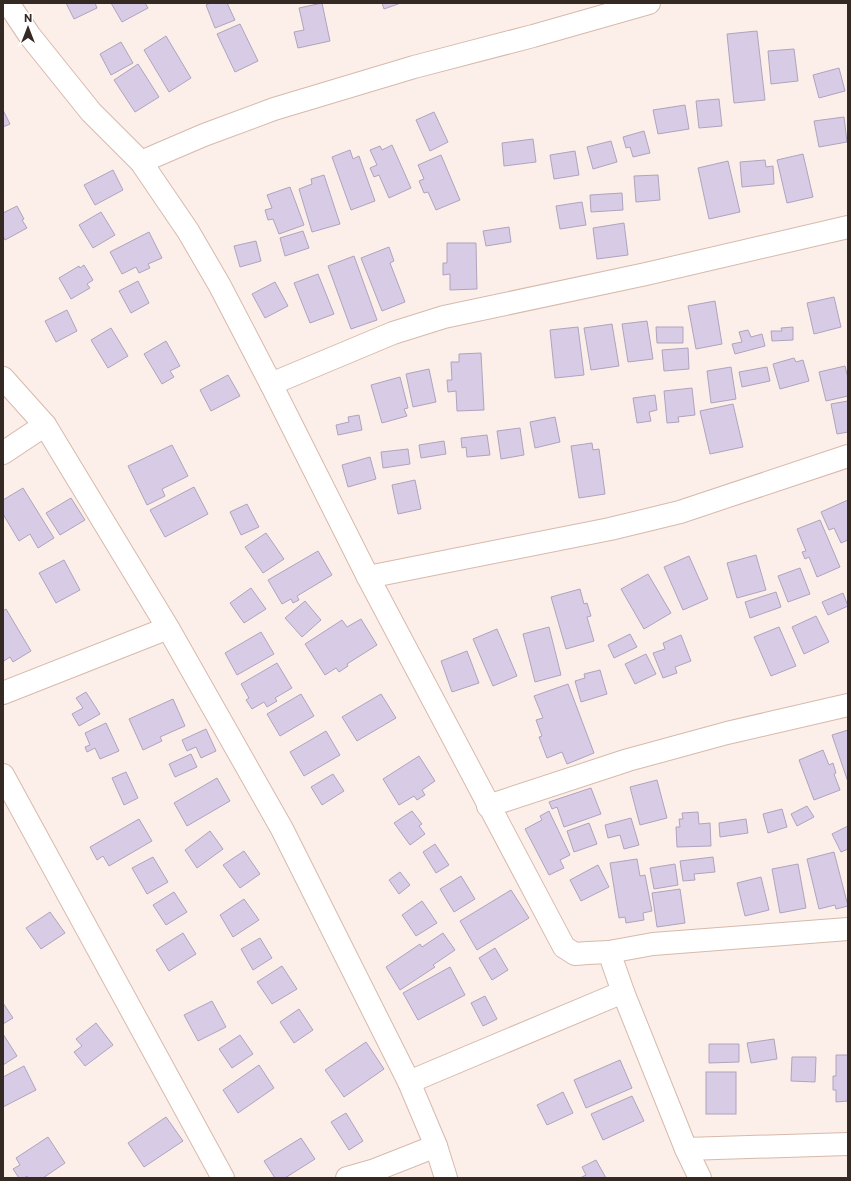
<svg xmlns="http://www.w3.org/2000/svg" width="851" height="1181" viewBox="0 0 851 1181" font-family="Commissioner,sans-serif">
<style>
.building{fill:#d8cbe6;stroke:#b0a3be}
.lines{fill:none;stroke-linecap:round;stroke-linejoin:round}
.street-casing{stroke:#d7b9ab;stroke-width:24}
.street{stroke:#fff;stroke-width:22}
</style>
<rect width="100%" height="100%" fill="#fcefe9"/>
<g class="building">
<polygon points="66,3 95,3 97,8 74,19"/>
<polygon points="111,3 145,3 148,8 122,22"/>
<polygon points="210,3 227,3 235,20 215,28 206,5"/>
<polygon points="322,3 330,41 298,48 294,32 304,30 299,8"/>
<polygon points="382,3 401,3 384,9"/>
<polygon points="240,24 258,61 235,72 217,34"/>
<polygon points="757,31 765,100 734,103 727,34"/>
<polygon points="166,36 191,78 169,92 144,50"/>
<polygon points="121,42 133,63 111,75 100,54"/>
<polygon points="794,49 798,81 771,84 768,51"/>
<polygon points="138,64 159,97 135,112 114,80"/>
<polygon points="839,68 845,91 819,98 813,75"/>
<polygon points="719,99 722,126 699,128 696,101"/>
<polygon points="685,105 689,129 658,134 653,110"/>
<polygon points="3,110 10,124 3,127"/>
<polygon points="434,112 448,142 430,151 416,120"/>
<polygon points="844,117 847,142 819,147 814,121"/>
<polygon points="644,131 650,153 633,157 630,147 626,148 623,137"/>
<polygon points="533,139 536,162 504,166 502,143"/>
<polygon points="611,141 617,162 593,169 587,147"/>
<polygon points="392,145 411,188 389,198 379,175 374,177 370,168 377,165 370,150 380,146 382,150"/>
<polygon points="350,150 353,159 359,156 375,201 351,210 332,157"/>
<polygon points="575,151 579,175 554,179 550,155"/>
<polygon points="803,154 813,197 787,203 777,160"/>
<polygon points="441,155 460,200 436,210 428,192 424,193 419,181 424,179 418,165"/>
<polygon points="765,160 766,167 773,166 774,184 742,187 740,162"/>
<polygon points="728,161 740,212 709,219 698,168"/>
<polygon points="113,170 123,190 95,205 84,185"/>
<polygon points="324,175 340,224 312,232 299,189 312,184 311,179"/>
<polygon points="658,175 660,200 636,202 634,176"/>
<polygon points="290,187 304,225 279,234 273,219 268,220 265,210 272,208 267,195"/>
<polygon points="622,193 623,210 591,212 590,195"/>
<polygon points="582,202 586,225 560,229 556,206"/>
<polygon points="17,206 24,219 22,220 27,228 5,240 3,236 3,213"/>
<polygon points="101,212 115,235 93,248 79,225"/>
<polygon points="624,223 628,255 597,259 593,228"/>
<polygon points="509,227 511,242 486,246 483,231"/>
<polygon points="303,231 309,248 285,256 280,238"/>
<polygon points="149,232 162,258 148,264 150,268 139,273 136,267 122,274 110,252"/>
<polygon points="256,241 261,261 240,267 234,246"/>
<polygon points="447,243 476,243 477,289 450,290 450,274 443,275 443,263 447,263"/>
<polygon points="389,247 394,261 390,263 405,302 382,311 361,258"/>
<polygon points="354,256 377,320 351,329 328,266"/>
<polygon points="84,265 93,280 87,284 90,288 71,299 59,278 79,266 80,268"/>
<polygon points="318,274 334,314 310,323 294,283"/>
<polygon points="138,281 149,303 131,313 119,291"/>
<polygon points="275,282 288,306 265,318 252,294"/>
<polygon points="834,297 841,327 814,334 807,303"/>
<polygon points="715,301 722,344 696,349 688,306"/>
<polygon points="67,310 77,331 56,342 45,321"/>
<polygon points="647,321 653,359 628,362 622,324"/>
<polygon points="612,324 619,366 591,370 584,328"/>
<polygon points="578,327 584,375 555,378 550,330"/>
<polygon points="656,327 683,327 683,343 657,343"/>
<polygon points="793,327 793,340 772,341 771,331 782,331 781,328"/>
<polygon points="111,328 128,356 108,368 91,340"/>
<polygon points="748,330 751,337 762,334 765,346 735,354 732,344 742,342 739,332"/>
<polygon points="166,341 180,366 170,371 174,377 162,384 144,354"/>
<polygon points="688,348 689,369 664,371 662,350"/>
<polygon points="481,353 484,410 457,411 456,391 448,392 447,380 452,380 451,362 459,362 459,354"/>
<polygon points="794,358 796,362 803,360 809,381 780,389 773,364"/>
<polygon points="845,366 848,378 848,396 826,401 819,372"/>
<polygon points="731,367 736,399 711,403 707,371"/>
<polygon points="767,367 770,381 742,387 739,372"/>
<polygon points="429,369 436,402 413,407 406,374"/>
<polygon points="228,375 240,396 211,411 200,390"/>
<polygon points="400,377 408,408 404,409 407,416 382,423 371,385"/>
<polygon points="692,388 695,415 678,417 679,422 667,423 664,391"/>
<polygon points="655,395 657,410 649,412 651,421 637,423 633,398"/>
<polygon points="848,401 848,432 837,434 831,404"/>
<polygon points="733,404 743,447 710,454 700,411"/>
<polygon points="359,415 362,430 338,435 336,425 349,422 348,417"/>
<polygon points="555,417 560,442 535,448 530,422"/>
<polygon points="520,428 524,455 501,459 497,431"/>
<polygon points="487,435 490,455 467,457 466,447 462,448 461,438"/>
<polygon points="444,441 446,454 421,458 419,445"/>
<polygon points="592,443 593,450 599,449 605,494 579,498 571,446"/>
<polygon points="172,445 188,476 162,489 165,496 147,505 128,466"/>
<polygon points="408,449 410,464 383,468 381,452"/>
<polygon points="370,457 376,479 348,487 342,465"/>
<polygon points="415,480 421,509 398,514 392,485"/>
<polygon points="194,487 208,514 165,537 150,510"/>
<polygon points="23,488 54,538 38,548 30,534 19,541 3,514 3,500"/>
<polygon points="71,498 85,520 60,535 46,513"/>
<polygon points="848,500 848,540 841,543 834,528 829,530 821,512"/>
<polygon points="247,504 259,527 241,535 230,512"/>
<polygon points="820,520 840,567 817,577 809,557 805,559 802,552 806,551 797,529"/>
<polygon points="266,533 284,559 263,573 245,547"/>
<polygon points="318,551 332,575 297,596 299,600 293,603 291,599 282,604 268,580"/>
<polygon points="756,555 766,590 737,598 727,563"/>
<polygon points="689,556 708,599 683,610 664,567"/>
<polygon points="64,560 80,590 56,603 39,573"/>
<polygon points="800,568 810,594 788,602 778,576"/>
<polygon points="648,574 671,613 644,629 621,589"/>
<polygon points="251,588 266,609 244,623 230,603"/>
<polygon points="580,589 584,604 587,603 591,616 587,617 594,641 566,649 551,597"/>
<polygon points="776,592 781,607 750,618 745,602"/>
<polygon points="843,593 848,606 828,615 822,602"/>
<polygon points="305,601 321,620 302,637 285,618"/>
<polygon points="6,609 31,651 13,662 10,657 4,661 3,660 3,611"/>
<polygon points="816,616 829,642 804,654 792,627"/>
<polygon points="361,619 377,645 347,664 348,666 339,672 336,668 325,675 305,644 342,620 347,627"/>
<polygon points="549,627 561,675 535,682 523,634"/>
<polygon points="779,627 796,666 771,676 754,637"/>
<polygon points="497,629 517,676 493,686 473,639"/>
<polygon points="261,632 274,654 237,675 225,653"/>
<polygon points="630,634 637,647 614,658 608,645"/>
<polygon points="681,635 691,661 675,667 677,673 663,678 653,653 665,649 663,643"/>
<polygon points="467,651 479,683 452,692 441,661"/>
<polygon points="646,654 656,674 635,684 625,664"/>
<polygon points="277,663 292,688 275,698 277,701 267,707 264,702 252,709 246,700 249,698 241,684"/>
<polygon points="600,670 607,694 581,702 575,681 585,678 584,674"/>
<polygon points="568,684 594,753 567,764 562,752 547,758 539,737 542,736 536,720 543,718 534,696"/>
<polygon points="86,692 100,714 79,726 72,714 83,708 76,698"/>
<polygon points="301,694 314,716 280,736 267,714"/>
<polygon points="381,694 396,718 357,741 342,717"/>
<polygon points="173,699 185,726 160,737 162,741 143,750 129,719"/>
<polygon points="106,723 119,751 100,759 95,748 87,752 85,747 90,745 85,733"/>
<polygon points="206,729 216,751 201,758 196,747 187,751 182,740"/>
<polygon points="848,730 848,782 832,735"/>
<polygon points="326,731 340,755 304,776 290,752"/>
<polygon points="823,750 829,765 833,763 836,773 834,774 840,790 814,800 799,760"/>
<polygon points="191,754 197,767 175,777 169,764"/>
<polygon points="419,756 435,781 422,790 425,795 417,800 414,796 399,805 383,779"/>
<polygon points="126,772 138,798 124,805 112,778"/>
<polygon points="333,774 344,791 322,805 311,787"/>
<polygon points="217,778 230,801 187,826 174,803"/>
<polygon points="657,780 667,818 640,825 630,787"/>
<polygon points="591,788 601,814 564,827 557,807 552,809 549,802"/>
<polygon points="807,806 814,817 797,826 791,814"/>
<polygon points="782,809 787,827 768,833 763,814"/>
<polygon points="412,811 422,824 419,826 425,834 410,845 394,823"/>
<polygon points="549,811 570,855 560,860 564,868 549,875 525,829 542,820 540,816"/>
<polygon points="698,812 699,824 710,823 711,846 677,847 676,827 680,827 679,819 683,819 682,813"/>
<polygon points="631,818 639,845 624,849 620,835 608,838 605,825"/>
<polygon points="139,819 152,841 109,866 103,856 97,860 90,847"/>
<polygon points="746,819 748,833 720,837 719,823"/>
<polygon points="589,823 597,844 574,852 567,831"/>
<polygon points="848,826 848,849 841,852 832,834"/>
<polygon points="210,831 223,849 197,868 185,850"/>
<polygon points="435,844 449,865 436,873 423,852"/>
<polygon points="244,851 260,874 240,888 223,865"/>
<polygon points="834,852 848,906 836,909 835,905 819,909 807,859"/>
<polygon points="153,857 168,882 147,894 132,868"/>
<polygon points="713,857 715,872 694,874 695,880 683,881 680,861"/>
<polygon points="637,859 640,876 645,875 652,911 643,913 644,920 626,923 625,917 619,918 610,863"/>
<polygon points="675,864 678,885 654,889 650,868"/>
<polygon points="798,864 806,908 780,913 772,869"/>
<polygon points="598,865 609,887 581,901 570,880"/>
<polygon points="400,872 410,885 399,894 389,880"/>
<polygon points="461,876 475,899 454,912 440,889"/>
<polygon points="761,877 769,910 745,916 737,883"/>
<polygon points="680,889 685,923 657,927 652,893"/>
<polygon points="511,890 529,918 477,950 460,921"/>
<polygon points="174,892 187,912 166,925 153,905"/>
<polygon points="244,899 259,920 233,937 220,915"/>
<polygon points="422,901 437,923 416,936 402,915"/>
<polygon points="50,912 65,933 41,949 26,928"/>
<polygon points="183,933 196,954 169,971 156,950"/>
<polygon points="443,933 455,950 433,965 435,967 400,990 386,967 420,944 422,947"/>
<polygon points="260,938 272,958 253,970 241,949"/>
<polygon points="495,948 508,970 492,980 479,958"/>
<polygon points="282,966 297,989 272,1004 257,982"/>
<polygon points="450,967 465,995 418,1020 403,993"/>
<polygon points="485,996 497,1019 483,1026 471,1003"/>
<polygon points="212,1001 226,1027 198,1041 184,1015"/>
<polygon points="3,1003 13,1018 3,1024"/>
<polygon points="299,1009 313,1030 294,1043 280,1022"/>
<polygon points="96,1023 113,1045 85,1066 74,1052 82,1046 76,1039"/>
<polygon points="3,1034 17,1056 3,1065"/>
<polygon points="240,1035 253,1054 232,1068 219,1049"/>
<polygon points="774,1039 777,1059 751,1063 747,1043"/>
<polygon points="366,1042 384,1069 344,1097 325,1070"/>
<polygon points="709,1044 739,1044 739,1062 709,1063"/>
<polygon points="836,1055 848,1055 848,1101 836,1102 836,1090 833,1090 833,1076 836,1076"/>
<polygon points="792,1057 816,1057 815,1082 791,1081"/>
<polygon points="620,1060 632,1088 586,1108 574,1080"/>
<polygon points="259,1065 274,1088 238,1113 223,1090"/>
<polygon points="24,1066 36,1090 3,1107 3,1077"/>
<rect x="706" y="1072" width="30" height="42"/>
<polygon points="563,1092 573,1113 547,1125 537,1105"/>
<polygon points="632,1096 644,1121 603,1140 591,1114"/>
<polygon points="346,1113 363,1141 349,1150 331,1122"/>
<polygon points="166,1117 183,1141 144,1167 128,1143"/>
<polygon points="48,1137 65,1163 43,1178 28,1178 27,1176 24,1178 19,1178 13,1169 20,1165 16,1158"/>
<polygon points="301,1138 315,1159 285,1178 275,1178 264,1161"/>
<polygon points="596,1160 606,1178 580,1178 586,1175 582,1167"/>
</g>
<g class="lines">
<g class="street-casing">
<g id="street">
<polyline points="8,3 30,36 91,112 141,162 188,231 220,286 271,384 368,577 564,947 575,954 588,953 609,952 653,944 848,929"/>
<polyline points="141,162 204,135 274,109 414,67 533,36 649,3"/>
<polyline points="3,378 45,425 168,628 282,829 409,1082 436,1146 446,1178"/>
<polyline points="271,384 393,333 444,317 646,274 848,227"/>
<polyline points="3,453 45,425"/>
<polyline points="368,577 610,529 680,512 848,456"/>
<polyline points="3,693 168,628"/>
<polyline points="3,775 223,1178"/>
<polyline points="488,806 628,760 727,733 848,705"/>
<polyline points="609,952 623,992 686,1149 700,1178"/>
<polyline points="409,1082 623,992"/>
<polyline points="686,1149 848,1144"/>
<polyline points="347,1178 375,1170 436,1146"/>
</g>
</g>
<use href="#street" class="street"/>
</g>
<rect width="851" height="1181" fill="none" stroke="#352924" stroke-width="8"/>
<g transform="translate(28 28)" stroke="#ffffff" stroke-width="3" paint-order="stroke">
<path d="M0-3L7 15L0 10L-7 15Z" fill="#352924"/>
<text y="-6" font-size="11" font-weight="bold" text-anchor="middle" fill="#352924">N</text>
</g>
</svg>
